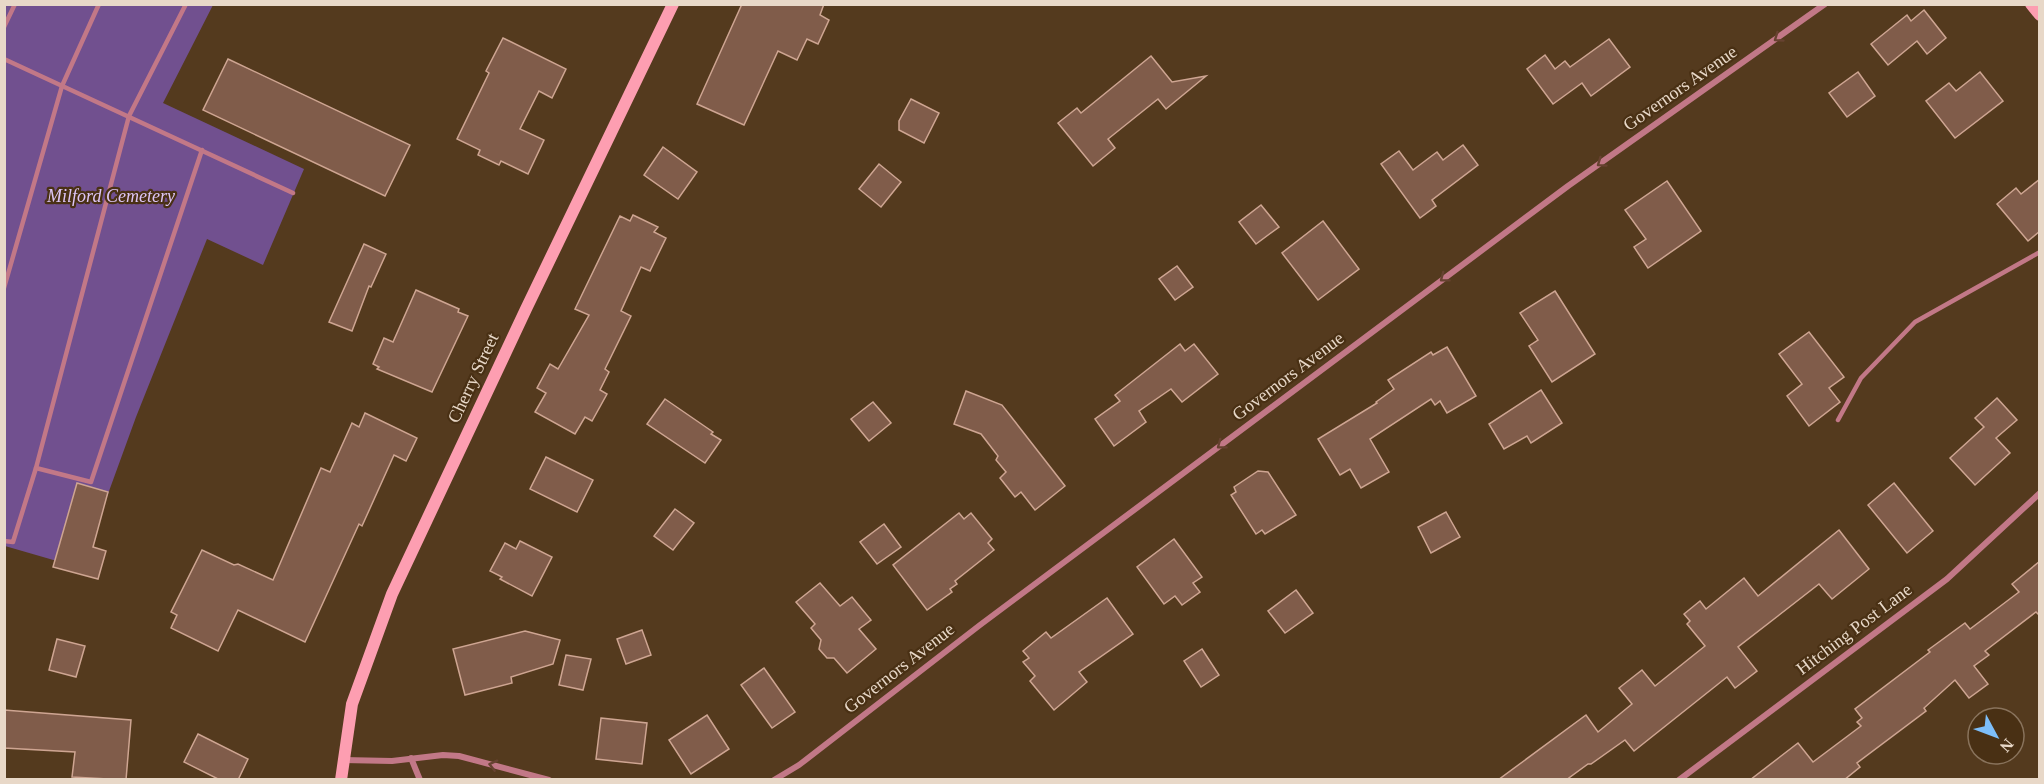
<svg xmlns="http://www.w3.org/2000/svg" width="2044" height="784" viewBox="0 0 2044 784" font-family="'Times New Roman',serif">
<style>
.green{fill:#71508f}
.building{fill:#805c4a;stroke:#cea592;stroke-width:1.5}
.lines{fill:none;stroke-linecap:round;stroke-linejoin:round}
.lane{stroke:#c27887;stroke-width:4.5}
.street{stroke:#c27887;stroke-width:6}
.secondary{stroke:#fd9eb1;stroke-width:12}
.oneway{stroke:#674231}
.labels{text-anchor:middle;stroke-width:4.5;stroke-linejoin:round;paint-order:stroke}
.street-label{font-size:18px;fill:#e8d8c8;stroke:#493014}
.park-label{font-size:18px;font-style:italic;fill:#ddc5f6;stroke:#493014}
</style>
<rect width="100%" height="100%" fill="#543a1e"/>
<polygon class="green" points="4,5 213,5 163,103 304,169 263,265 207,239 136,417 81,568 5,546"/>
<g class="building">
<polygon points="742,4 824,4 820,15 829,20 818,44 807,39 797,60 778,51 744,125 697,104"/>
<polygon points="1924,10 1946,38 1927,54 1917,41 1888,65 1871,44 1907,15 1911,21"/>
<polygon points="503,38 566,69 552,98 539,91 520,129 544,140 528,174 501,161 499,165 478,155 480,150 457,139 489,73 486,71"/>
<polygon points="1609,39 1630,67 1591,96 1582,83 1553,104 1527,69 1545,55 1555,69 1565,61 1570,67"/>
<polygon points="1151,56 1172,82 1206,76 1166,109 1158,99 1108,139 1115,148 1093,166 1058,123 1077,108 1081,113"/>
<polygon points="228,59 410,145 385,196 203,110"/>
<polygon points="1858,72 1875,96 1847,117 1829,93"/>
<polygon points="1980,72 2003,101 1955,138 1926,101 1949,83 1956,91"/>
<polygon points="911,99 939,113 924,143 899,130 899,121"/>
<polygon points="1463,145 1478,165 1432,200 1436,206 1420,218 1381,164 1399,151 1413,170 1437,152 1443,160"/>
<polygon points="663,147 697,172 678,199 644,175"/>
<polygon points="879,164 901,182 881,207 859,189"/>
<polygon points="2040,179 2040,231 2028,241 1997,204 2016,188 2021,194"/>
<polygon points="1667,181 1701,231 1648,268 1634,247 1646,239 1625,210"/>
<polygon points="1261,205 1279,227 1256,244 1239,222"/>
<polygon points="633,215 658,227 654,232 666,238 650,271 641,267 621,311 631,316 605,369 609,372 600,390 607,394 592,421 585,417 575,434 535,412 546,393 537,388 550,364 558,369 589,315 575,309 620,216 630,221"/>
<polygon points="1323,221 1359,269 1318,300 1282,253"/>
<polygon points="364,244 386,254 371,287 369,286 352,331 329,322"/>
<polygon points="1177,266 1193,287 1175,300 1159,279"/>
<polygon points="416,290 459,309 458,312 468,316 432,392 377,369 379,367 373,364 384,338 393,342"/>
<polygon points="1555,291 1595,354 1552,382 1529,346 1538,340 1520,313"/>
<polygon points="1809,332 1844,377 1829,388 1840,402 1809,426 1787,396 1802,384 1779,354"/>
<polygon points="1180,344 1185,351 1194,344 1218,374 1182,402 1171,389 1139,411 1146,422 1114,446 1095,419 1120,401 1115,395"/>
<polygon points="1447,347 1476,396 1447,413 1440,401 1435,405 1431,399 1370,439 1389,472 1361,488 1350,469 1340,475 1318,439 1377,403 1376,402 1394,389 1388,380 1431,352 1433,355"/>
<polygon points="1541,390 1562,423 1531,443 1527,436 1504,449 1489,424"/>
<polygon points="966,391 1002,405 1065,486 1035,510 1021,492 1015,497 1000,478 1006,472 996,460 998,456 981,434 954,424"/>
<polygon points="1997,398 2017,420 1996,438 2010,453 1975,485 1950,458 1984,427 1975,418"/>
<polygon points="665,399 713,432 711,434 721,440 705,463 647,424"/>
<polygon points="873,402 891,423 869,441 851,419"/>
<polygon points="365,413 417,438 406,461 394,455 362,526 359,524 305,642 238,610 218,651 171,628 177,615 171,612 202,550 234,565 238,564 273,580 321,468 330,472 352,423 359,427"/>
<polygon points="546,457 593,480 577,512 530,489"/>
<polygon points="1258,471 1268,472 1296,515 1265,534 1262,530 1256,534 1231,495 1236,492 1234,487"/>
<polygon points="77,483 108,492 93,547 106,551 98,579 53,567"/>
<polygon points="1894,483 1933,531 1907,553 1868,505"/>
<polygon points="675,509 694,523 673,550 654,536"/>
<polygon points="1446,512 1460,537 1431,553 1418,527"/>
<polygon points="959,513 964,519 971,513 992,539 988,543 994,550 955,581 957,584 950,589 952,592 927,610 893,565"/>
<polygon points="884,524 901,547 877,564 860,542"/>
<polygon points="1839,530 1869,569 1832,599 1819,584 1738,647 1757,671 1735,688 1727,677 1634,751 1625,740 1591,764 1588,764 1566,780 1498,780 1586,715 1598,732 1632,704 1619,688 1642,670 1655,686 1705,646 1687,624 1690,621 1684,614 1700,601 1706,609 1744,578 1758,596"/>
<polygon points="1174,539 1202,577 1193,583 1200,592 1182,605 1175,596 1164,604 1137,567"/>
<polygon points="520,541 552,557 532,596 500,579 502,577 490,571 505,543 516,549"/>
<polygon points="2040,561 2040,616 2036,612 1985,651 1989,655 1974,666 1988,684 1969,698 1955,680 1924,708 1926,711 1857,763 1860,767 1844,780 1750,780 1798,743 1813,762 1861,726 1857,722 1862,718 1855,709 1930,652 1928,650 1965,623 1970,629 2019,592 2012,584"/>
<polygon points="820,583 840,606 852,597 871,620 859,629 876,649 847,673 834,658 827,658 819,649 821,640 811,628 815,624 796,602"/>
<polygon points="1296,590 1313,613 1285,633 1268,611"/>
<polygon points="1107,598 1133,634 1079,672 1087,682 1054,710 1030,681 1035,676 1023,662 1029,658 1023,651 1046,632 1051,638"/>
<polygon points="642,630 651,655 626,664 617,639"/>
<polygon points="525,631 560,640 553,664 511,677 512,683 465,695 453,649"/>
<polygon points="57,639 85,646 76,677 49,670"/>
<polygon points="1202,649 1219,675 1201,687 1184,661"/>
<polygon points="566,655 591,659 583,690 559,685"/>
<polygon points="764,668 795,712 772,728 741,685"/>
<polygon points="4,710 131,720 126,780 72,777 75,752 4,748"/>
<polygon points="707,715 729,749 691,774 669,740"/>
<polygon points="601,718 647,723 642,764 596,759"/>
<polygon points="198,734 248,759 238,780 220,780 184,762"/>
</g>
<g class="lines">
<g class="lane">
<polyline points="4,27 15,4"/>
<polyline points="4,59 293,193"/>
<polyline points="4,288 62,86 99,4"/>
<polyline points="1838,420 1861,378 1915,322 2040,252"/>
<polyline points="36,468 91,482 202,150"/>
<polyline points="4,541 13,542 36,468 129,116 186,4"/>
</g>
<g class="street">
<polyline points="411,758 420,780"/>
<polyline points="343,760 392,761 443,755 459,756 549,780"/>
<polyline points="774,780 799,765 980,625 1568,186 1825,4"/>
<polyline points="1679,780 1947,579 2040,493"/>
</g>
<g class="secondary">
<polyline points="2031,4 2040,15"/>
<polyline points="341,780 352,704 392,594 526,309 673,4"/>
</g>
</g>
<defs><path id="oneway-chevron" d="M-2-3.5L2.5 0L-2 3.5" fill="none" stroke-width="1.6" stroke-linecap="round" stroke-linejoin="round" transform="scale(1.5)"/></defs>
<g class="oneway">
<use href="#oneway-chevron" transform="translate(1778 38) rotate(145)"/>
<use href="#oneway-chevron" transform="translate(1601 163) rotate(145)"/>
<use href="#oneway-chevron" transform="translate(1444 278) rotate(143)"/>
<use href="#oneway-chevron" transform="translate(1221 445) rotate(143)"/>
<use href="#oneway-chevron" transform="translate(493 765) rotate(-166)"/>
</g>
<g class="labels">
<g class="street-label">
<text transform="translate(1680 88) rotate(-35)" y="6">Governors Avenue</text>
<text transform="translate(1288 376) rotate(-37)" y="6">Governors Avenue</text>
<text transform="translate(473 378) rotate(-65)" y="6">Cherry Street</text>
<text transform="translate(1854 629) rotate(-37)" y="6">Hitching Post Lane</text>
<text transform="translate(899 668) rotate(-38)" y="6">Governors Avenue</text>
</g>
<g class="park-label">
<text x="111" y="202">Milford Cemetery</text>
</g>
</g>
<rect width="2044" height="784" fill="none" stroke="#e8d8c8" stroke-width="12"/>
<g transform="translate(1996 736) rotate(131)"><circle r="28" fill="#493014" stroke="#89735c" stroke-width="1.5"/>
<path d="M0-4.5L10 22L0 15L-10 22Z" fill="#7dbef9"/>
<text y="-9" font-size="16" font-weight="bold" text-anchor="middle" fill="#e8d8c8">N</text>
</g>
</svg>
